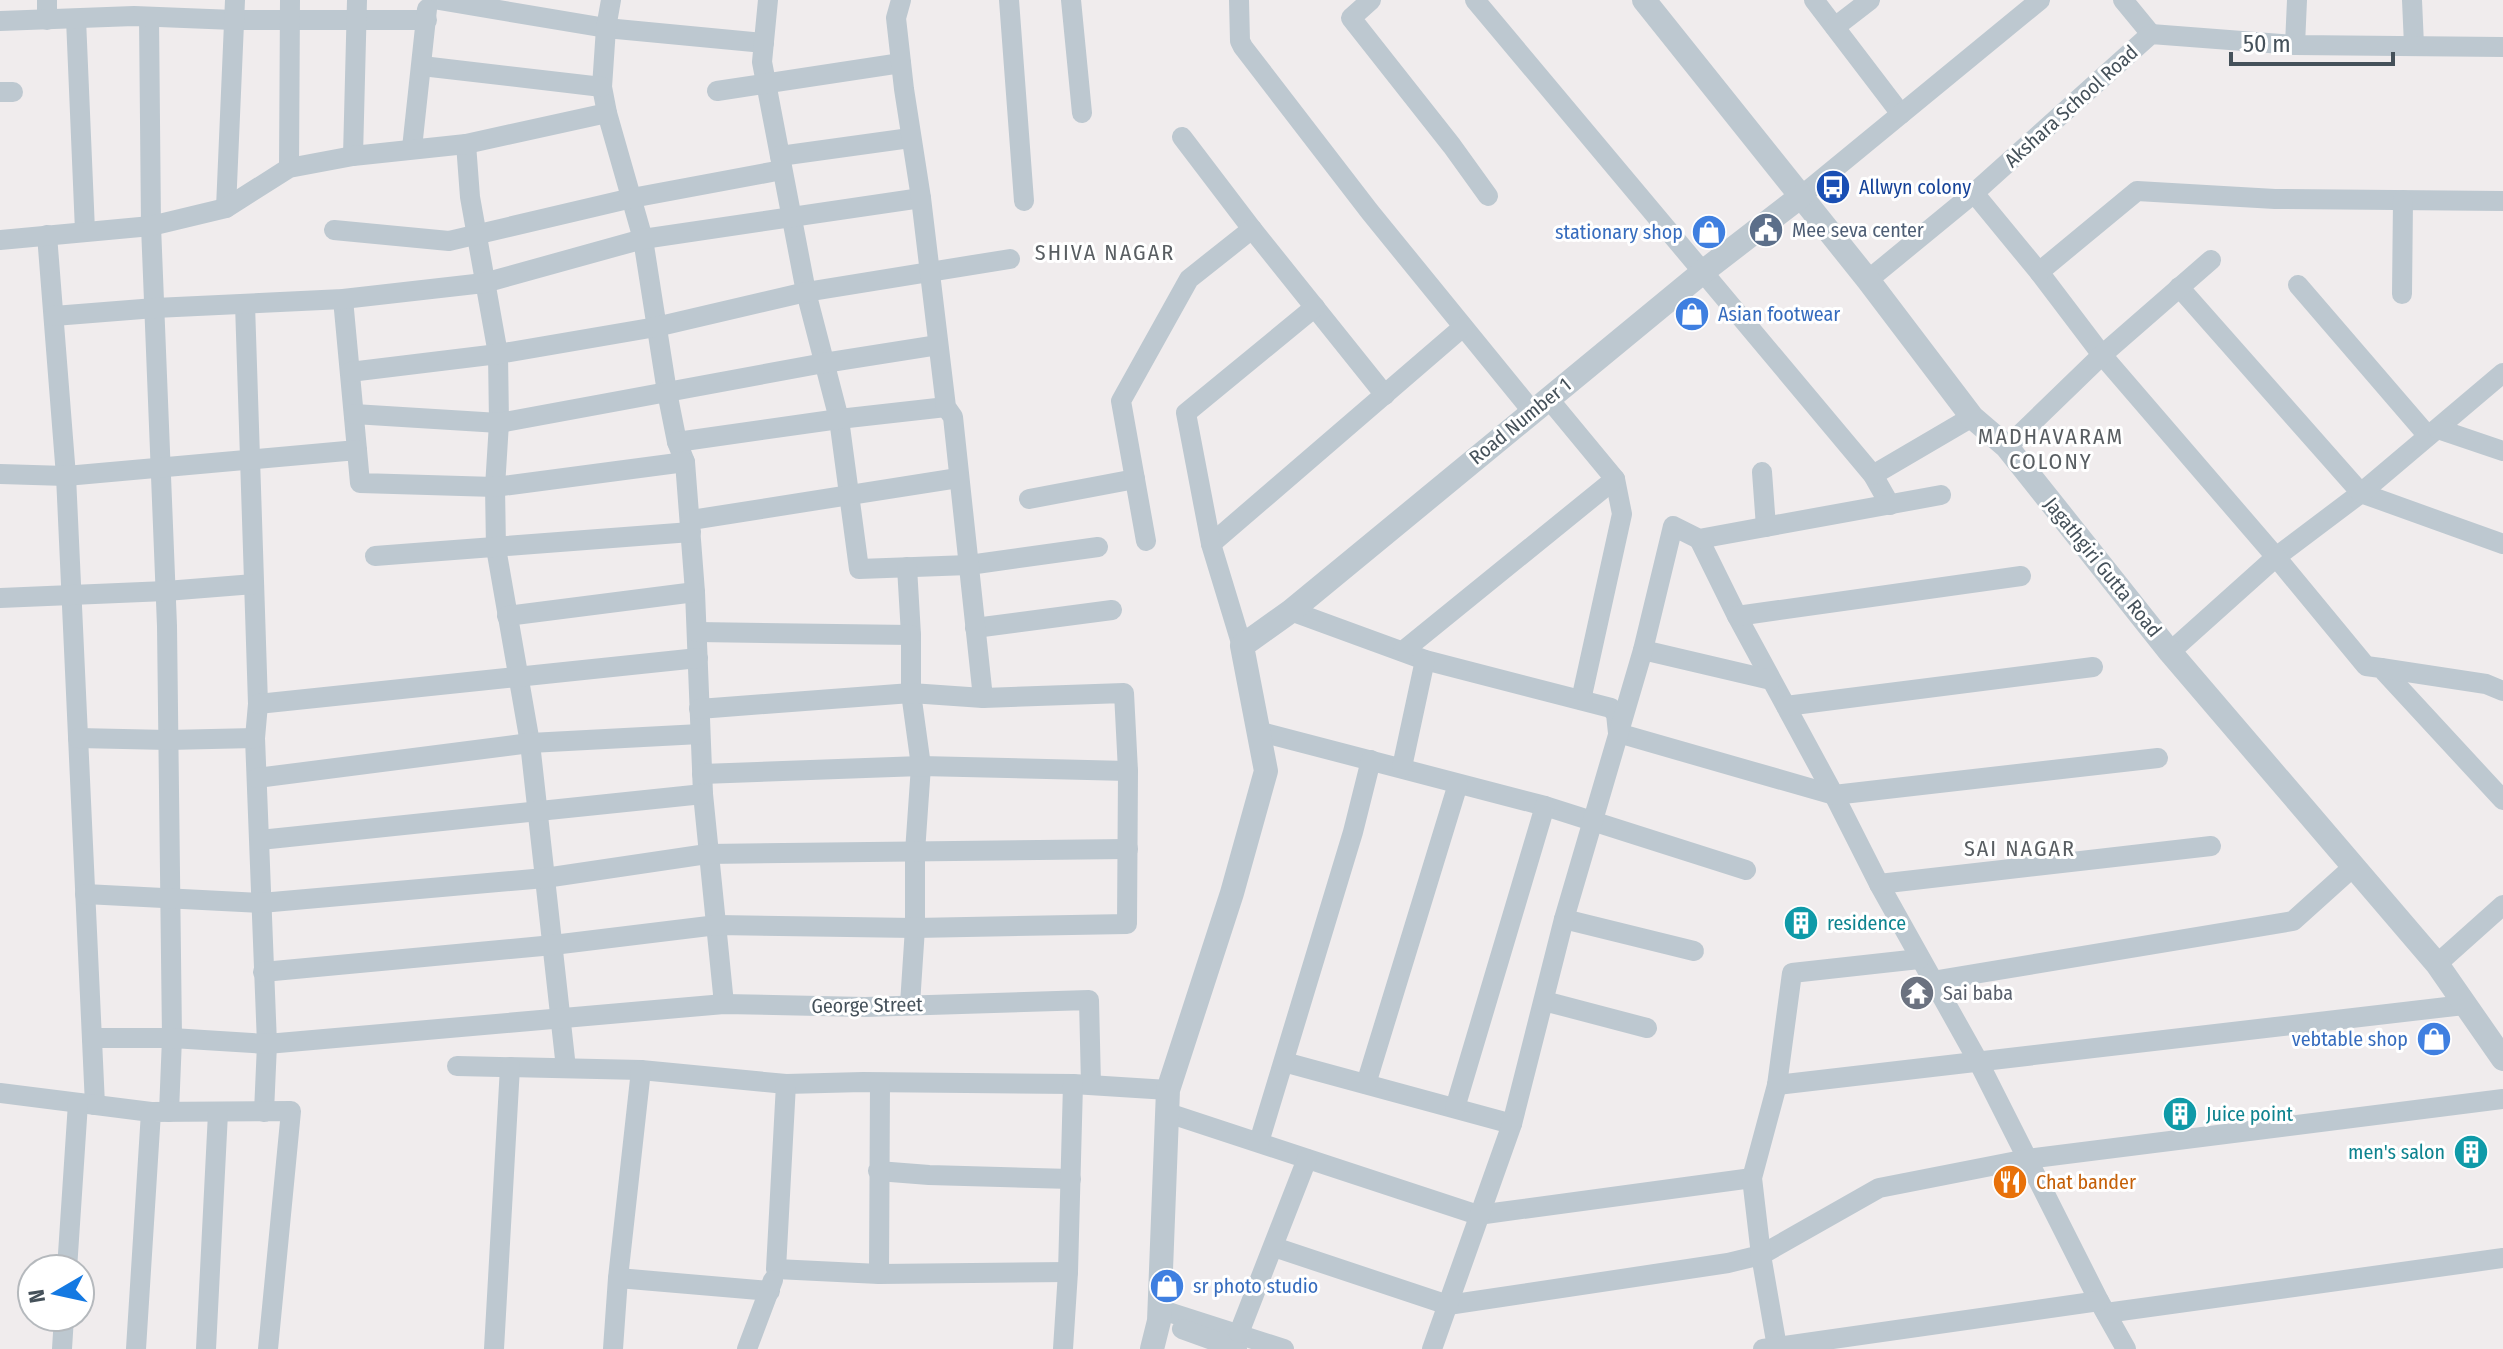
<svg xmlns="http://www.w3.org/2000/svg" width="2503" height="1349" viewBox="0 0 2503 1349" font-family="'Fira Sans Condensed',sans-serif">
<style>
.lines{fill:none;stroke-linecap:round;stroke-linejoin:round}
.minor{stroke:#bdc8d0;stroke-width:20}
.tertiary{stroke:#bdc8d0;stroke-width:24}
.labels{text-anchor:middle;stroke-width:6;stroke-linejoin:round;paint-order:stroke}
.street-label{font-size:20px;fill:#45515a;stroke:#fff}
.transit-label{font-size:20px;fill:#164399;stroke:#fff;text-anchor:start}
.service-label{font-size:20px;fill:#4e5e75;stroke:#fff;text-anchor:start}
.shop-label{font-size:20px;fill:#366cbe;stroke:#fff;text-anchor:end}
.culture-label{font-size:20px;fill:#0d838f;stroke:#fff;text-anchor:start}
.worship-label{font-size:20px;fill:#5b616d;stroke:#fff;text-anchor:start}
.food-label{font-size:20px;fill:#c56008;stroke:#fff;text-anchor:start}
.neighbourhood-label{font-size:22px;letter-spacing:2px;fill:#595e62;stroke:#fff}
</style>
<rect width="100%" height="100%" fill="#f0eced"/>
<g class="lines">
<g class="minor">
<polyline points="439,0 606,28 764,43"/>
<polyline points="611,0 606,28 602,87 607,113 643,239 667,392 677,442 685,462 695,592 703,794 724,1004"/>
<polyline points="768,0 762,62 806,292 839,419 859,569 969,565 1098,547"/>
<polyline points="1009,0 1024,201"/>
<polyline points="1071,0 1082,113"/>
<polyline points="1239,0 1240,41 1243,47 1370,212 1532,411"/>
<polyline points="1371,0 1351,18 1452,146 1488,196"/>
<polyline points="1475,0 1873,475 1890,505"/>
<polyline points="1814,0 1901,114"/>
<polyline points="2123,0 2151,34"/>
<polyline points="2412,0 2414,45"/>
<polyline points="149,17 151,226 167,626 172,1038 169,1112"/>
<polyline points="76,19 85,231"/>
<polyline points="47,20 47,0"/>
<polyline points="0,21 134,16 234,20 427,20"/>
<polyline points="1835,27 1870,0"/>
<polyline points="2295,45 2297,0"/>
<polyline points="422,66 602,87"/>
<polyline points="717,91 901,63"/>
<polyline points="0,92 13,92"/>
<polyline points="1182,137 1252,229 1385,395"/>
<polyline points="466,144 470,197 498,354 499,423 495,487 496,548 530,743 566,1068"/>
<polyline points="412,148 427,9"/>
<polyline points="353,156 357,0"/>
<polyline points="780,156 910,138"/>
<polyline points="289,168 290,0"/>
<polyline points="1974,193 2039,272 2102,355 2276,557 2361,493 2503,544"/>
<polyline points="1800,197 2040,0"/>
<polyline points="226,208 235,0"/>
<polyline points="334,230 449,241 632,198 782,170"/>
<polyline points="47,235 66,476 95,1105"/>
<polyline points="0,240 151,226 226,208 289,168 353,156 466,144 607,113"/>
<polyline points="2039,272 2137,191 2275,199 2503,201"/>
<polyline points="1868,280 1974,193 2151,34 2295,45 2503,47"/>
<polyline points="2298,285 2428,436"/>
<polyline points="2179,287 2361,493 2503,373"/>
<polyline points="2402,294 2403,200"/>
<polyline points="343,299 357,450"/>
<polyline points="245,304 258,704 255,738 267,1044 264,1112"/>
<polyline points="54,316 155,308 343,299 484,283 643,239 921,198"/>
<polyline points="350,372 498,354 656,327 806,292 1010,259"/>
<polyline points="1548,398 1615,479 1622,514 1581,700"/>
<polyline points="354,414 499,423 824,363 938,345"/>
<polyline points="2438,429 2503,451"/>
<polyline points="677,442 839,419 946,407"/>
<polyline points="2007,447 2102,355 2211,260"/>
<polyline points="1762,472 1766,527"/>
<polyline points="0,474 66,476 357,450 360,483 495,487 685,462"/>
<polyline points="1873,475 1972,417"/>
<polyline points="1029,499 1135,479"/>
<polyline points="691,520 958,478"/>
<polyline points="1699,539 1737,616 1834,795 1879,884 1978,1061 2099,1301 2126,1349"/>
<polyline points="1146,541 1121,401 1189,279 1252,229"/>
<polyline points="1211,544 1463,327"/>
<polyline points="375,556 691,532"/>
<polyline points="907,567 911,635 911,693 921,766 915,852 915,928 910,1004"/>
<polyline points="0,598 166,591 254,584"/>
<polyline points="1291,611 1425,660 1611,708 1616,714 1618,733 1834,795 2158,758"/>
<polyline points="507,616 695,592"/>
<polyline points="1737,616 2021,576"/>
<polyline points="975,628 1112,610"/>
<polyline points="697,632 911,635"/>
<polyline points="1242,646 1211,544 1186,413 1315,307"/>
<polyline points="1643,650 1771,680"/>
<polyline points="1403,651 1615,479"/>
<polyline points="2170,652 2276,557 2366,666 2381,668 2503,800"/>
<polyline points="2381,668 2486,684 2503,691"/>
<polyline points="258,704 698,658"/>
<polyline points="1786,706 2093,667"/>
<polyline points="699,709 911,693 983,698"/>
<polyline points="1257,731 1545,806 1746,870"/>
<polyline points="78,738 168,740 255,738"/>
<polyline points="1402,767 1425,660"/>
<polyline points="702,774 921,766 1128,771"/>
<polyline points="257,778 530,743 700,734"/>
<polyline points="260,840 703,794"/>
<polyline points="1879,884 2211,846"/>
<polyline points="85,894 261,903 545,878 707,854 1128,849"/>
<polyline points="1564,919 1694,951"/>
<polyline points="2437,964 2503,905"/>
<polyline points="263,972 553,945 717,925 915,928 1127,924 1128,771 1124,693 983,698 953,417 946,407 921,198 904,89 896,18 901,0"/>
<polyline points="1932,981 2293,921 2353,867"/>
<polyline points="1544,1001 1647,1028"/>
<polyline points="92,1038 172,1038 267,1044 724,1004 865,1007 1089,1000 1091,1085"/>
<polyline points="1284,1062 1512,1124"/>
<polyline points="457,1066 641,1070 786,1084 863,1082 1073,1084 1168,1090"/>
<polyline points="786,1084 776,1269 879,1274 1068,1272"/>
<polyline points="1366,1084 1458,784"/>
<polyline points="1777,1085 2464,1005"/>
<polyline points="0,1093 151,1112"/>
<polyline points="1455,1108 1545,806"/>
<polyline points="1168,1113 1478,1215 1752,1178"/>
<polyline points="1259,1142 1353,832 1371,760"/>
<polyline points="878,1171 929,1175 1071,1179"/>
<polyline points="1274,1247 1448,1305 1728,1263 1761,1255 1879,1188 2027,1159 2503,1099"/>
<polyline points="67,1269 78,1103"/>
<polyline points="879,1274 880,1083"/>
<polyline points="618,1278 770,1291"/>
<polyline points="1159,1309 1284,1349"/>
<polyline points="2106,1313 2503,1258"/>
<polyline points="1182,1329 1237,1349"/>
<polyline points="1239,1333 1307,1159"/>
<polyline points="1777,1347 1761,1255 1752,1178 1777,1085 1792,973 1919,959"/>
<polyline points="62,1349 64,1317"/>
<polyline points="136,1349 151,1112 291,1111 268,1349"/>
<polyline points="206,1349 218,1113"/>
<polyline points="494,1349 510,1067"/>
<polyline points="613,1349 618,1278 641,1070"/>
<polyline points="747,1349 773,1280"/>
<polyline points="1063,1349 1068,1272 1073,1084"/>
<polyline points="1432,1349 1512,1124 1564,919 1643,650 1673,526 1699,539 1941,495"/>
<polyline points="1763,1349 2099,1301"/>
</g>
<g class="tertiary">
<polyline points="1644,0 1868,280 1972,417 2007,447 2170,652 2437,964 2503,1059"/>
<polyline points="1152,1349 1159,1321 1168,1090 1232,893 1266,771 1242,646 1291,611 1704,271 1800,197"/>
</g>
</g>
<defs>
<g id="bus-disc" transform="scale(1.8)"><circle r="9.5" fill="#1a4fb4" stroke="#fff"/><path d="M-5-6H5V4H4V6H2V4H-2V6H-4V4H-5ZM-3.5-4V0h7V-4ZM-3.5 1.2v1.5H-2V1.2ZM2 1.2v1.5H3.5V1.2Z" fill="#fff"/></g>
<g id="civic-disc" transform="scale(1.8)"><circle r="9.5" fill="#5c6f8a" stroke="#fff"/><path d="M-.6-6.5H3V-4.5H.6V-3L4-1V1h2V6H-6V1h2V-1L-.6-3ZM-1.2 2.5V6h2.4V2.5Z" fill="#fff"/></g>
<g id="shop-disc" transform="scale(1.8)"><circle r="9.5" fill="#3f7fe0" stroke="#fff"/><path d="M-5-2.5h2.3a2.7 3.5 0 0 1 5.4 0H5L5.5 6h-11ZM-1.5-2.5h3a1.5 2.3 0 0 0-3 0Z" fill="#fff"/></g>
<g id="building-disc" transform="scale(1.8)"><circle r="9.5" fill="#0f9aa8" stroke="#fff"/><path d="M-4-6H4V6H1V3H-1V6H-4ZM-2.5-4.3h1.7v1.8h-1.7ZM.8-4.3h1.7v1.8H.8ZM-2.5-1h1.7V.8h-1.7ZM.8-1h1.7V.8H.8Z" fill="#fff"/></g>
<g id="temple-disc" transform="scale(1.8)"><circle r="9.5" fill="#6b7280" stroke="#fff"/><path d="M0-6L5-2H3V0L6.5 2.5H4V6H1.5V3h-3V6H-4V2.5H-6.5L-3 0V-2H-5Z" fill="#fff"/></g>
<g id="restaurant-disc" transform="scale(1.8)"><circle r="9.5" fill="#e8710a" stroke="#fff"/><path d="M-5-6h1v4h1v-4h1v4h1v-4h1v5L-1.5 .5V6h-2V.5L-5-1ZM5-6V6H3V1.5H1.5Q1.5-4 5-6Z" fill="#fff"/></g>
</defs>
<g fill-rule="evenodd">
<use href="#bus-disc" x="1833" y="187"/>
<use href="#civic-disc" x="1766" y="230"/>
<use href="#shop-disc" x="1709" y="232"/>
<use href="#shop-disc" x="1692" y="314"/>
<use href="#building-disc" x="1801" y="923"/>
<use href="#temple-disc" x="1917" y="993"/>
<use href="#shop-disc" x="2434" y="1039"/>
<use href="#building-disc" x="2180" y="1114"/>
<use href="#building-disc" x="2471" y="1152"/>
<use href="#restaurant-disc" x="2010" y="1182"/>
<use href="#shop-disc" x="1167" y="1286"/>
</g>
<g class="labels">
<g class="street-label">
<text transform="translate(2071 106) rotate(-42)" y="7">Akshara School Road</text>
<text transform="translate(1520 421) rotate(-39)" y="7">Road Number 1</text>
<text transform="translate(2103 567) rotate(51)" y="7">Jagathgiri Gutta Road</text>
<text transform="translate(867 1005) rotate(-1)" y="7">George Street</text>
</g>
<g class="transit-label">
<text x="1859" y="194">Allwyn colony</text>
</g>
<g class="service-label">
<text x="1792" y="237">Mee seva center</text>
</g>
<g class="shop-label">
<text x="1683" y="239">stationary shop</text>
<text x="1718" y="321" text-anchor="start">Asian footwear</text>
<text x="2408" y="1046">vebtable shop</text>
<text x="1193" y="1293" text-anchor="start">sr photo studio</text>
</g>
<g class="culture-label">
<text x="1827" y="930">residence</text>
<text x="2206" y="1121">Juice point</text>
<text x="2445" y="1159" text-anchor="end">men's salon</text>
</g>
<g class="worship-label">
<text x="1943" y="1000">Sai baba</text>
</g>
<g class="food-label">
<text x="2036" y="1189">Chat bander</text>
</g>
<g class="neighbourhood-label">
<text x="1105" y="260">SHIVA NAGAR</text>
<text x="2051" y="444">MADHAVARAM<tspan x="2051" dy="25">COLONY</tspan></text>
<text x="2020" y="856">SAI NAGAR</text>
</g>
</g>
<g transform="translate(56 1293) rotate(261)"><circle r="38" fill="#ffffff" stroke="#b5b9bd" stroke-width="2"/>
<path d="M0-6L14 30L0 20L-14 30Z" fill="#1479e2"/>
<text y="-12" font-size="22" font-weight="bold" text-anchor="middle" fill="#45515a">N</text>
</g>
<path d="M2231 52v12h162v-12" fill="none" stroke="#45515a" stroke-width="4"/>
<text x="2243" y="52" font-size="24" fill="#45515a" stroke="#ffffff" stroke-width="6" paint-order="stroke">50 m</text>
</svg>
